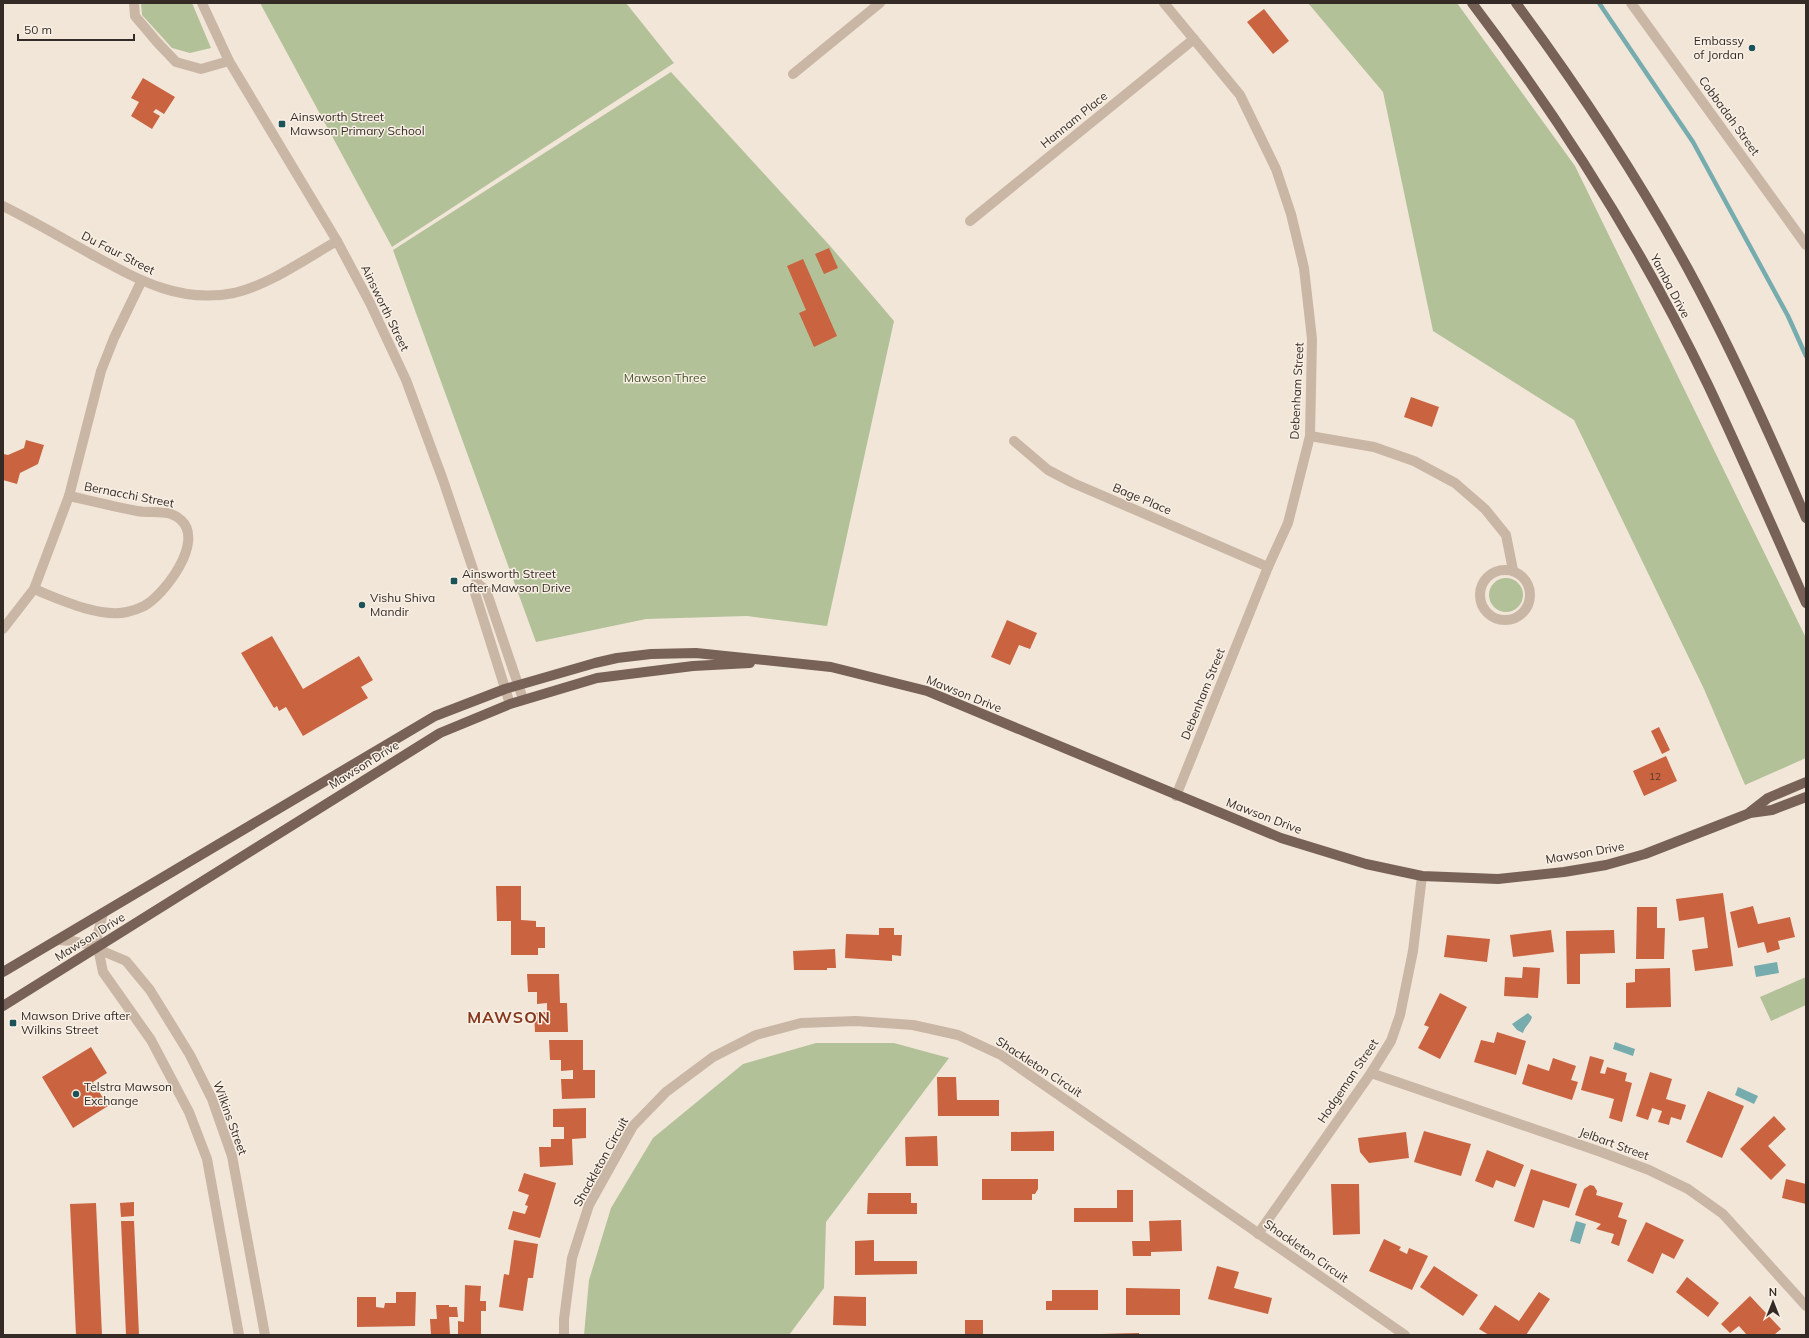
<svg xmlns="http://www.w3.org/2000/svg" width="1809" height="1338" viewBox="0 0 1809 1338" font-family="Mulish,sans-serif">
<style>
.green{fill:#b3c199}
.water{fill:#77acaf}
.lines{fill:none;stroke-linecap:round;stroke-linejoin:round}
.stream{stroke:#77acaf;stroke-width:4.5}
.building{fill:#c96340}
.minor{stroke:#cab6a5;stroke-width:10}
.major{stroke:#786257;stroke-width:10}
.poi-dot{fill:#1b5358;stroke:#f9f0e5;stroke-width:1.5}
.labels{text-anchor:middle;stroke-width:3;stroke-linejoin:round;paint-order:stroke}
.number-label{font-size:10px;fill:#5a392c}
.poi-label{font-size:12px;fill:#352b26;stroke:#f9f0e5;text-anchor:start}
.street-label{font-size:12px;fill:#352b26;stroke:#f9f0e5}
.park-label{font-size:12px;fill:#445429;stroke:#f9f0e5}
.district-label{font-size:16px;font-weight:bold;letter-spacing:1px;fill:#86381d;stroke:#f9f0e5}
</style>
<rect width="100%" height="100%" fill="#f2e6d9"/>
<g class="green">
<polygon points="141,3 192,3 211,48 190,53 172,48 142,15"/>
<polygon points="260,3 626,3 674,63 392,247"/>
<polygon points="1308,3 1457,3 1575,166 1806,638 1806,758 1745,785 1704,689 1574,420 1433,331 1383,92"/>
<polygon points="671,72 831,247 894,321 827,626 747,616 646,619 536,642 393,250"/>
<circle cx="1506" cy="595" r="17"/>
<polygon points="1806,977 1806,1005 1771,1021 1760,997"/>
<polygon points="816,1043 894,1043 949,1058 826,1222 824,1288 789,1335 584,1335 589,1280 611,1208 653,1138 743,1064"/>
</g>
<g class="water">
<polygon points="1777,962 1779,973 1756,977 1754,966"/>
<path d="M1528 1013 1532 1017C1530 1024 1525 1026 1523 1033L1517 1030 1512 1024Z"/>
<polygon points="1615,1042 1635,1049 1633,1056 1613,1049"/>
<polygon points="1738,1087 1758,1096 1754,1104 1735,1095"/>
<polygon points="1576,1221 1586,1224 1580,1244 1570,1241"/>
</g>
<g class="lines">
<polyline class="stream" points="1599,3 1693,142 1788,316 1806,356"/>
</g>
<g class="building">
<polygon points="1264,9 1289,41 1273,54 1247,22"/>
<polygon points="143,78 175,97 164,114 156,109 153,112 160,116 152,129 131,116 139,102 131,98"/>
<polygon points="829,248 838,268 824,274 815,254"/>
<polygon points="803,259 837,336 814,347 799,313 806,310 787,266"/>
<polygon points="1411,397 1439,407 1432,427 1404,417"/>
<polygon points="26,440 44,445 38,464 20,473 17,484 3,480 3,454 8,455 24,448"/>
<polygon points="1007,620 1037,633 1030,649 1019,645 1010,665 991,657"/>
<polygon points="272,636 303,689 359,656 373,680 361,687 368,698 303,736 286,707 279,711 277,706 274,708 241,653"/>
<polygon points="1659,727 1670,750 1662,754 1651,731"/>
<polygon points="1666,756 1677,781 1644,796 1633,771"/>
<polygon points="496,886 521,886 521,920 536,921 536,927 545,927 545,948 538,948 538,955 511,955 511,921 497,921"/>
<polygon points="1723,893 1733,966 1695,971 1692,950 1708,948 1704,917 1679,921 1676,899"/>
<polygon points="1753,906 1758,924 1790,917 1795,937 1778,941 1780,949 1767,953 1764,942 1738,948 1730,912"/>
<polygon points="1637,907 1657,907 1657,928 1665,928 1664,959 1636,959"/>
<polygon points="879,928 894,928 894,935 902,935 901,956 892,955 892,961 845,958 846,934 879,935"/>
<polygon points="1551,930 1554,952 1513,957 1510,935"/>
<polygon points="1614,930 1615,953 1580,954 1580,984 1567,984 1566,931"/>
<polygon points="1447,935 1490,939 1487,962 1444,957"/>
<polygon points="835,949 836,968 827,968 827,970 794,970 793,951"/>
<polygon points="1523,967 1540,968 1538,998 1504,996 1505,977 1522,978"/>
<polygon points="1670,968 1671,1007 1626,1008 1626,983 1635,982 1635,969"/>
<polygon points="527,974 559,974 560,1003 567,1003 568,1032 535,1032 534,1013 547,1012 547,1003 537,1004 537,992 528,992"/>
<polygon points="1440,993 1467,1007 1440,1059 1418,1048 1429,1027 1424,1025"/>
<polygon points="1497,1032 1526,1041 1516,1075 1474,1062 1481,1040 1494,1043"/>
<polygon points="549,1040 583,1040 583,1070 595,1070 595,1098 562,1099 561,1079 573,1079 573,1070 561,1071 561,1060 550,1060"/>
<polygon points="91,1047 107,1073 93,1082 108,1106 73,1128 42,1077"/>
<polygon points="1590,1056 1604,1060 1600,1073 1605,1074 1607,1067 1627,1073 1625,1081 1632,1083 1622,1122 1609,1118 1614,1099 1581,1090"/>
<polygon points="1553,1058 1576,1066 1571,1080 1578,1082 1572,1100 1522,1084 1528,1064 1549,1071"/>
<polygon points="1650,1072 1672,1079 1666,1099 1686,1105 1681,1120 1671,1117 1669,1125 1658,1122 1662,1111 1652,1108 1648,1120 1636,1116"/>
<polygon points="937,1077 956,1077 957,1100 999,1100 999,1116 938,1116"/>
<polygon points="1708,1091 1744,1106 1722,1158 1686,1142"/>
<polygon points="586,1108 586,1138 572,1139 573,1165 540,1167 539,1147 551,1147 551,1139 564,1139 564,1127 553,1127 553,1109"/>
<polygon points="1774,1116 1786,1129 1768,1146 1786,1165 1771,1180 1740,1149"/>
<polygon points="1054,1131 1054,1151 1011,1151 1011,1132"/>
<polygon points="1424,1131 1471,1144 1461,1176 1414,1162"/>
<polygon points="1406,1132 1409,1158 1369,1163 1360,1152 1358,1138"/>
<polygon points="937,1136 938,1166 906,1166 905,1137"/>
<polygon points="1487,1150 1524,1165 1515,1187 1496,1180 1493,1188 1475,1181"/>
<polygon points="1531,1169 1577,1184 1569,1208 1543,1200 1534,1228 1514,1221"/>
<polygon points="524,1173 556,1183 540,1238 508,1229 513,1211 525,1214 528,1206 525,1205 529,1195 518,1191"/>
<polygon points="982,1179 1038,1179 1038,1189 1035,1194 1032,1194 1032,1200 982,1200"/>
<polygon points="1786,1179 1806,1184 1806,1204 1782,1198"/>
<polygon points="1331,1184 1359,1184 1360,1234 1333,1235"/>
<polygon points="1590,1185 1594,1186 1597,1191 1596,1195 1623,1203 1618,1217 1627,1220 1619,1246 1611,1243 1614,1234 1596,1229 1601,1224 1575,1215 1584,1189"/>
<polygon points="1117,1190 1133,1190 1133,1222 1074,1222 1074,1208 1117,1208"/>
<polygon points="868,1193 911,1193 911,1203 917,1203 917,1214 867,1214"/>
<polygon points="134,1202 134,1216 121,1217 120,1203"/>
<polygon points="96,1203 102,1335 76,1335 70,1204"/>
<polygon points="1181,1220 1182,1251 1151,1252 1151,1256 1133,1256 1132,1241 1150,1241 1149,1221"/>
<polygon points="121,1221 134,1221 139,1335 126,1335"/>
<polygon points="1646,1222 1684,1240 1674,1259 1662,1253 1653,1274 1627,1261"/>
<polygon points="1384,1239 1401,1247 1399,1250 1407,1254 1409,1248 1428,1256 1412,1290 1369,1271"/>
<polygon points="514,1240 538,1244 533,1278 528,1278 523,1311 499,1307 504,1274 509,1275"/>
<polygon points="874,1240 874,1261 917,1261 917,1274 855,1275 855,1241"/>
<polygon points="1217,1266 1239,1272 1234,1288 1272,1298 1268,1314 1208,1299"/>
<polygon points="1434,1266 1478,1295 1463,1316 1420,1287"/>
<polygon points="1687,1277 1719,1303 1708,1317 1676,1292"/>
<polygon points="465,1285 481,1286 480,1301 486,1301 486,1311 481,1311 481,1335 458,1335 458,1321 464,1322"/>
<polygon points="1126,1288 1180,1289 1180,1315 1126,1315"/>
<polygon points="1052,1290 1098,1290 1098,1310 1046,1310 1046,1301 1052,1301"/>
<polygon points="396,1292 416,1292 415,1326 357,1327 357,1297 376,1297 376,1307 384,1308 385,1303 396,1303"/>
<polygon points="1539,1292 1550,1299 1526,1335 1489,1335 1479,1329 1495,1305 1519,1321"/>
<polygon points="834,1296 866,1297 866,1326 833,1325"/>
<polygon points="1750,1296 1781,1329 1774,1335 1747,1335 1739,1326 1730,1333 1721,1324"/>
<polygon points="436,1305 449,1305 449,1307 457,1307 458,1317 449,1317 450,1335 431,1335 430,1319 437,1319"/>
<rect x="965" y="1320" width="18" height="15"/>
<polygon points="1139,1333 1139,1335 1101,1335 1101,1334"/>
</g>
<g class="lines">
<g class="minor">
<polyline points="134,3 135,16 157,42 176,62 201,69 229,61"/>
<polyline points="202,3 229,61 337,241 370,303 406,380 443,480 478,584 486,590 523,699"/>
<polyline points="1164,3 1240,95 1276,169 1291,214 1304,268 1312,339 1310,436 1288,523 1268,567 1176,796"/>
<polyline points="1631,3 1806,245"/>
<polyline points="793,74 880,3"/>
<path d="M3 206C33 221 62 238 91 254 137 279 179 304 234 293 269 285 305 259 337 241"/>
<polyline points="970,221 1194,39"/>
<polyline points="1310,436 1374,447 1414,461 1455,483 1485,509 1506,535 1513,570"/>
<polyline points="1014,441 1048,470 1073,483 1268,567"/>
<circle cx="1505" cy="595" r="25"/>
<polyline points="478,584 475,593 510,704"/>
<path d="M34 589C59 599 99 618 127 612 132 611 140 608 144 606 164 595 205 542 181 520 179 518 174 515 171 514 160 511 148 513 137 511 115 507 92 501 69 496"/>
<polyline points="3,629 34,589 69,496 101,371 114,338 141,282"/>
<polyline points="103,913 97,937 98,948 103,972 151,1040 189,1112 207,1159 239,1335"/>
<polyline points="58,940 73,941 86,944 126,961 150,990 190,1055 212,1099 232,1156 265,1335"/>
<polyline points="1371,1073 1601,1152 1649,1170 1688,1189 1723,1214 1806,1306"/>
<polyline points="1258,1234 1371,1073 1391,1041 1400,1015 1413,951 1422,876"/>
<polyline points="564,1335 564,1319 572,1258 589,1205 633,1126 666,1092 713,1057 756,1035 801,1023 856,1021 913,1025 958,1035 1001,1055 1405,1335"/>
</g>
<g class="major">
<path d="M1472 3C1563 123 1643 250 1708 385 1742 457 1774 530 1806 603"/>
<path d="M1516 3C1579 88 1637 176 1688 269 1732 350 1770 434 1806 518"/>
<polyline points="1750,812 1768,798 1806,782"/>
<polyline points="3,972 435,716 505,689 595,663 617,658 651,654 696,653 831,667 927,691 1281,838 1366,864 1422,876 1498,879 1564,872 1606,865 1645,854 1750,813 1772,810 1806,797"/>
<polyline points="3,1006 440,733 510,704 597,678 693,666 750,663"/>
</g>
</g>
<g class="poi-dot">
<circle cx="1752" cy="48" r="4"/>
<rect x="278" y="120" width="8" height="8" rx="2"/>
<rect x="450" y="577" width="8" height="8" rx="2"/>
<circle cx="362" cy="605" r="4"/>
<rect x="9" y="1019" width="8" height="8" rx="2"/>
<circle cx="76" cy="1094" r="4"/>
</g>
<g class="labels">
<g class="number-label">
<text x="1655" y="780">12</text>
</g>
<g class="poi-label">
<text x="1744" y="45" text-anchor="end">Embassy<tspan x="1744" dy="14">of Jordan</tspan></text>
<text x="290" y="121">Ainsworth Street<tspan x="290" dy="14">Mawson Primary School</tspan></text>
<text x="462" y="578">Ainsworth Street<tspan x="462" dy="14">after Mawson Drive</tspan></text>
<text x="370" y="602">Vishu Shiva<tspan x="370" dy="14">Mandir</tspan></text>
<text x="21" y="1020">Mawson Drive after<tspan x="21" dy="14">Wilkins Street</tspan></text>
<text x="84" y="1091">Telstra Mawson<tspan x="84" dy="14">Exchange</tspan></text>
</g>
<g class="street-label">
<text transform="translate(1729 116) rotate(54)" y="4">Cobbadah Street</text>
<text transform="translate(1074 120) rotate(-39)" y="4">Hannam Place</text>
<text transform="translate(118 253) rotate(27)" y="4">Du Faur Street</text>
<text transform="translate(1670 286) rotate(62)" y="4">Yamba Drive</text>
<text transform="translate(385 308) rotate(64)" y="4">Ainsworth Street</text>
<text transform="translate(1297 391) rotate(-87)" y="4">Debenham Street</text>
<text transform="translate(129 495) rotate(11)" y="4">Bernacchi Street</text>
<text transform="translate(1142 499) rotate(23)" y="4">Bage Place</text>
<text transform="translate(964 694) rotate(22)" y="4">Mawson Drive</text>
<text transform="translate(1203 694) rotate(-68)" y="4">Debenham Street</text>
<text transform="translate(364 765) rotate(-32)" y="4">Mawson Drive</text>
<text transform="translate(1264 816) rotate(21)" y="4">Mawson Drive</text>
<text transform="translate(1585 853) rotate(-10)" y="4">Mawson Drive</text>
<text transform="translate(90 937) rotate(-32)" y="4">Mawson Drive</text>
<text transform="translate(1039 1067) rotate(33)" y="4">Shackleton Circuit</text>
<text transform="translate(1348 1081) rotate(-56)" y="4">Hodgeman Street</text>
<text transform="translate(230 1118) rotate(70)" y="4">Wilkins Street</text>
<text transform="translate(1614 1144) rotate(20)" y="4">Jelbart Street</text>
<text transform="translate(601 1162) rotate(-61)" y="4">Shackleton Circuit</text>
<text transform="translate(1306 1251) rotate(35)" y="4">Shackleton Circuit</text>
</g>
<g class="park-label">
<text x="665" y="382">Mawson Three</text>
</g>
<g class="district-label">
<text x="509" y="1023">MAWSON</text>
</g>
</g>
<rect width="1809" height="1338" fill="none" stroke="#352b26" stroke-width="8"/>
<g transform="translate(1773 1302)" stroke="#f9f0e5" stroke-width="3" paint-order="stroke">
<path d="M0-3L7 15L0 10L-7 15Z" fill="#352b26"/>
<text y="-6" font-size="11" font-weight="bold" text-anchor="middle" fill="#352b26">N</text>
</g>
<path d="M18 34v6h116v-6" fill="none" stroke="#352b26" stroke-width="2"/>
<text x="24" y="34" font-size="12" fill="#352b26" stroke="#f9f0e5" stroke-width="3" paint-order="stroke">50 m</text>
</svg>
